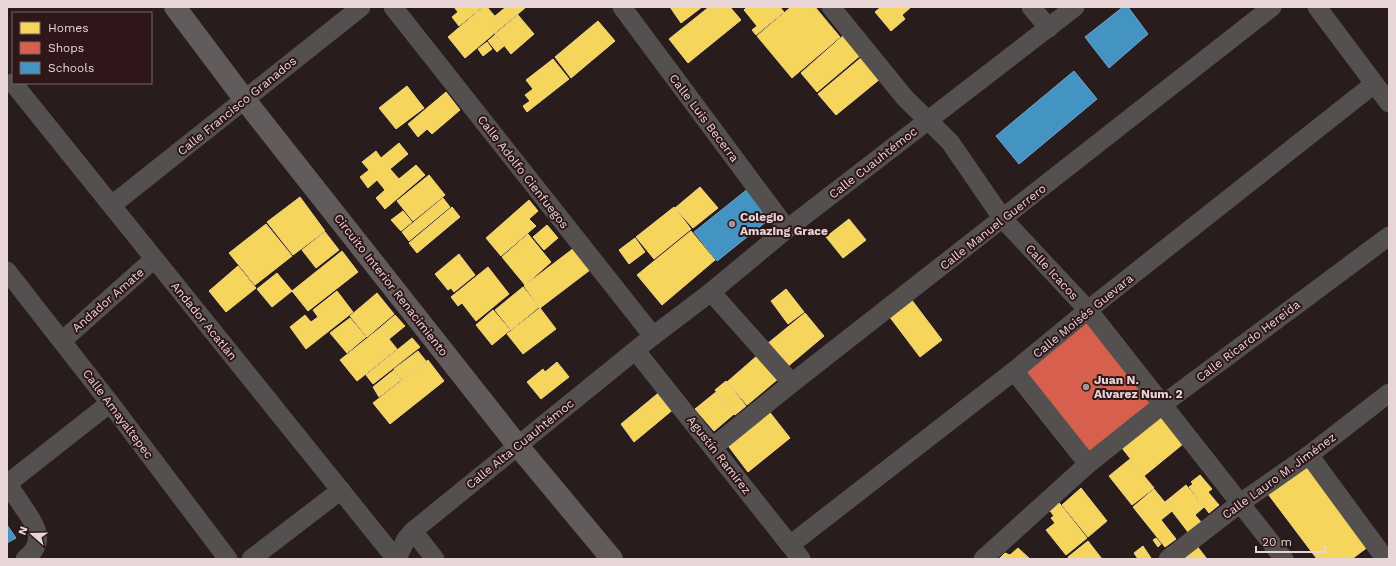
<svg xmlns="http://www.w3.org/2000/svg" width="1396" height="566" viewBox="0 0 1396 566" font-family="'Work Sans',sans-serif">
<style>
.homes{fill:#f6d55c;stroke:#f2d581}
.shops{fill:#d6604d;stroke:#db8376}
.schools{fill:#4393c3;stroke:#74a7c9}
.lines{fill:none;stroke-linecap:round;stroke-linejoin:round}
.street{stroke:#555050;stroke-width:19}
.secondary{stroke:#615b5b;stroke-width:22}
.poi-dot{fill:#a59596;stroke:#2e1619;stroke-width:1.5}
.labels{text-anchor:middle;stroke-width:4;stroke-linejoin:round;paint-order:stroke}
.street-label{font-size:12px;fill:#e8d6d7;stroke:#2e1619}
.poi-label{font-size:12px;font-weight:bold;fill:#e8d6d7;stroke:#2e1619;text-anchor:start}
</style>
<rect width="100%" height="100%" fill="#281c1d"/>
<g class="homes">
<polygon points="454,7 482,7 459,26 452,17 458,12"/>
<polygon points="483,7 487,7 503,26 465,58 448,37"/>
<polygon points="506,7 512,7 518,14 503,26 495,16"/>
<polygon points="512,7 526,7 518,14"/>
<polygon points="670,7 702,7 681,23"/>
<polygon points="709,7 730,7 741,20 688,63 669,39"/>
<polygon points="747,7 780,7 784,12 756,35 752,30 757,26 744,10"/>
<polygon points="791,7 815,7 840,37 792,78 757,36"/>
<polygon points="881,7 911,7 902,15 905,19 891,31 875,12"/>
<polygon points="518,15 534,34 511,54 495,34"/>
<polygon points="598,21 615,41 571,78 555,57"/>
<polygon points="845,34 862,54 817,92 801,73"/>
<polygon points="495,35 504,46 497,52 488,41"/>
<polygon points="487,42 492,49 483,56 478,49"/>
<polygon points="862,57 880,79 836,115 818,94"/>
<polygon points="553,59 569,79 527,112 523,106 530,101 525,95 533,89 526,80"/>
<polygon points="407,86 424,108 396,129 379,108"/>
<polygon points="446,92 460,110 432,134 427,129 418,137 408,124"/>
<polygon points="399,143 408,154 390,169 399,179 416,165 425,175 385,209 376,198 385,190 377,180 368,188 360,177 369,170 362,162 376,151 381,158"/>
<polygon points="429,175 445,195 413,221 397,201"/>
<polygon points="700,187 718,208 693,228 675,208"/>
<polygon points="300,197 325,231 293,255 267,222"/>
<polygon points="443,198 450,207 409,241 402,232"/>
<polygon points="529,200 538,211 529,219 536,226 501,256 486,238"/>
<polygon points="452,207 460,217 417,253 409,243"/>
<polygon points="674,207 691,229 654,259 636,237"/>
<polygon points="403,211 412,222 401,231 391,220"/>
<polygon points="849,219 866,240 843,258 826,237"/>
<polygon points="266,224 292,256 255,285 229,253"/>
<polygon points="547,225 558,238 544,250 533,237"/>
<polygon points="691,231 715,260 662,305 637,275"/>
<polygon points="325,232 339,250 316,268 302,250"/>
<polygon points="528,234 551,262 525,285 502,257"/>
<polygon points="635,238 645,252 629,264 619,250"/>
<polygon points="574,248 590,270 540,308 524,286"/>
<polygon points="342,251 358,272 308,311 292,291"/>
<polygon points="459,254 475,275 454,292 451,288 448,290 435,274"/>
<polygon points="238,266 256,288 226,312 209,291"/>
<polygon points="488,267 509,294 476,321 462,303 458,306 451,297"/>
<polygon points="277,273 292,291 272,307 257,289"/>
<polygon points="523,287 539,307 511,330 495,310"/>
<polygon points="786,289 804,312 788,324 771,301"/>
<polygon points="337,291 353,312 306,349 290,327 305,315 311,322 318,317 313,310"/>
<polygon points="377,293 394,314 367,337 350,316"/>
<polygon points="911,299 942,340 920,357 889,316"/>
<polygon points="540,308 556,329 523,354 507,334"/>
<polygon points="493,310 510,330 492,345 476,325"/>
<polygon points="805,313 824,336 786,368 767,344"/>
<polygon points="395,315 405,326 389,339 380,328"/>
<polygon points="350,318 366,337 347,353 330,333"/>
<polygon points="380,328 397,349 357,381 340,360"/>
<polygon points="412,338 420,347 373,384 366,375"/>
<polygon points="418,351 426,361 402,380 394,369"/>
<polygon points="758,355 778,379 747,405 727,382"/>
<polygon points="428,360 444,381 390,424 373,403"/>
<polygon points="557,362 569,377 541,399 527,382 543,369 545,372"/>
<polygon points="394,370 401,380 379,397 373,387"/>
<polygon points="726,381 746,406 735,415 715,390"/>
<polygon points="662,390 675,408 634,442 621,424"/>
<polygon points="716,392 734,414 714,431 695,409"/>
<polygon points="768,410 790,438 748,472 726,443"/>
<polygon points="1161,416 1183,444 1144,476 1122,448"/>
<polygon points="1130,459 1154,488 1132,505 1109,476"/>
<polygon points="1309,460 1373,543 1352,559 1317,559 1268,494"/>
<polygon points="1200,475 1212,489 1208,492 1219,505 1209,513 1189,487 1193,484 1191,482"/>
<polygon points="1186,485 1204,507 1195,515 1201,522 1188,532 1165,502"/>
<polygon points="1081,488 1107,521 1088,537 1062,505"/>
<polygon points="1154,489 1172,511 1161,520 1176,539 1165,547 1133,507"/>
<polygon points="1056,499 1087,538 1066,555 1046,530 1055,523 1051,518 1054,516 1047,507"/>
<polygon points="1156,538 1161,544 1158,547 1153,540"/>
<polygon points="1088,541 1102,559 1069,559 1068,557"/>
<polygon points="1143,546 1151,558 1150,559 1138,559 1134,553"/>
<polygon points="1197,546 1207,559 1181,559"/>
<polygon points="1018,548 1030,559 999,559 1005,553 1010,555"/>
</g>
<polygon class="shops" points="1084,317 1151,404 1088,457 1021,369"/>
<g class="schools">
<polygon points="1123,7 1128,7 1148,34 1109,68 1085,37"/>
<polygon points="1074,71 1097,99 1019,164 996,136"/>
<polygon points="749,188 772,217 717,261 694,232"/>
<polygon points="7,525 16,538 7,543"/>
</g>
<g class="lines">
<g class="street">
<polyline points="393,7 653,336"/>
<polyline points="622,7 787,229"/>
<polyline points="831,7 905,98 950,142 1003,219 1088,310 1284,559"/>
<polyline points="1031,7 1049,28"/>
<polyline points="1317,7 1389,103"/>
<polyline points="13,83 396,559"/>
<polyline points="112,205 361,7"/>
<polyline points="7,271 110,403 228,559"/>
<polyline points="711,292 792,383"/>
<polyline points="62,341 154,259"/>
<polyline points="636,351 801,559"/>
<polyline points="1014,371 1088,464"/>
<polyline points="713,447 792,383 1272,7"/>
<polyline points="1309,455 1381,553"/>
<path d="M7 483C12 491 18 499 23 507 36 525 47 542 25 559"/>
<polyline points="7,484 110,403"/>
<polyline points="413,531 435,559"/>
<polyline points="790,545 1014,371 1088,310 1374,84"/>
<polyline points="251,559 341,490"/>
<polyline points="397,559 406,539 413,531 653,336 711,292 787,229 1075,7"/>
<polyline points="983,559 1088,464 1162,405 1389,236"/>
<polyline points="1168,559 1239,504 1309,455 1389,393"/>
</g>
<polyline class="secondary" points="175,7 245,100 518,446 612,559"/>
</g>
<g class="poi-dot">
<circle cx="732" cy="224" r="4"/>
<circle cx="1086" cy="387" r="4"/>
</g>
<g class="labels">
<g class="street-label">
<text transform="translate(237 106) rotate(-39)" y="4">Calle Francisco Granados</text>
<text transform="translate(704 118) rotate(53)" y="4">Calle Luis Becerra</text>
<text transform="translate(873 163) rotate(-38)" y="4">Calle Cuauhtémoc</text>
<text transform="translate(523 172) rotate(52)" y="4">Calle Adolfo Cienfuegos</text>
<text transform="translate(993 227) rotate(-38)" y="4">Calle Manuel Guerrero</text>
<text transform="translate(1052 272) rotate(47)" y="4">Calle Icacos</text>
<text transform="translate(391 285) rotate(52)" y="4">Circuito Interior Renacimiento</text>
<text transform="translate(108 300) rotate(-41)" y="4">Andador Amate</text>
<text transform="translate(1083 316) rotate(-39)" y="4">Calle Moisés Guevara</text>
<text transform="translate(204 321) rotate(51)" y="4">Andador Acatlán</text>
<text transform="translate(1248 341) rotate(-37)" y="4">Calle Ricardo Hereida</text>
<text transform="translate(118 414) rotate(53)" y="4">Calle Amayaltepec</text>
<text transform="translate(520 444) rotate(-39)" y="4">Calle Alta Cuauhtémoc</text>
<text transform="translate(719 455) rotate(52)" y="4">Agustín Ramírez</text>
<text transform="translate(1279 476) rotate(-36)" y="4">Calle Lauro M. Jiménez</text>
</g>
<g class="poi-label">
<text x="740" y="221">Colegio<tspan x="740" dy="14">Amazing Grace</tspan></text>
<text x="1094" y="384">Juan N.<tspan x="1094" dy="14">Alvarez Num. 2</tspan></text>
</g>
</g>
<rect width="1396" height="566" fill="none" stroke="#e8d6d7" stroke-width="16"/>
<rect x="12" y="12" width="140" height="72" fill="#2e1619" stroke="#786365"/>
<rect x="20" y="22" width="20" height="12" fill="#f6d55c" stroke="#786365"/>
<text x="48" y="32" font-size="12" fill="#e8d6d7">Homes</text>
<rect x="20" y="42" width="20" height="12" fill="#d6604d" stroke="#786365"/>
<text x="48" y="52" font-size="12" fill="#e8d6d7">Shops</text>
<rect x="20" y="62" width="20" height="12" fill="#4393c3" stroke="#786365"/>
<text x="48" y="72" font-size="12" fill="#e8d6d7">Schools</text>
<g transform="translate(32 534) rotate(290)" stroke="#2e1619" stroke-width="3" paint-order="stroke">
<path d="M0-3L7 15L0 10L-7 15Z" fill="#e8d6d7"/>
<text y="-6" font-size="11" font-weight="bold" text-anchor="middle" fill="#e8d6d7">N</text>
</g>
<path d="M1256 546v6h69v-6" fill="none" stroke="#e8d6d7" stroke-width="2"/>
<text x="1262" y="546" font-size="12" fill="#e8d6d7" stroke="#2e1619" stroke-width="3" paint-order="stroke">20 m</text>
</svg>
